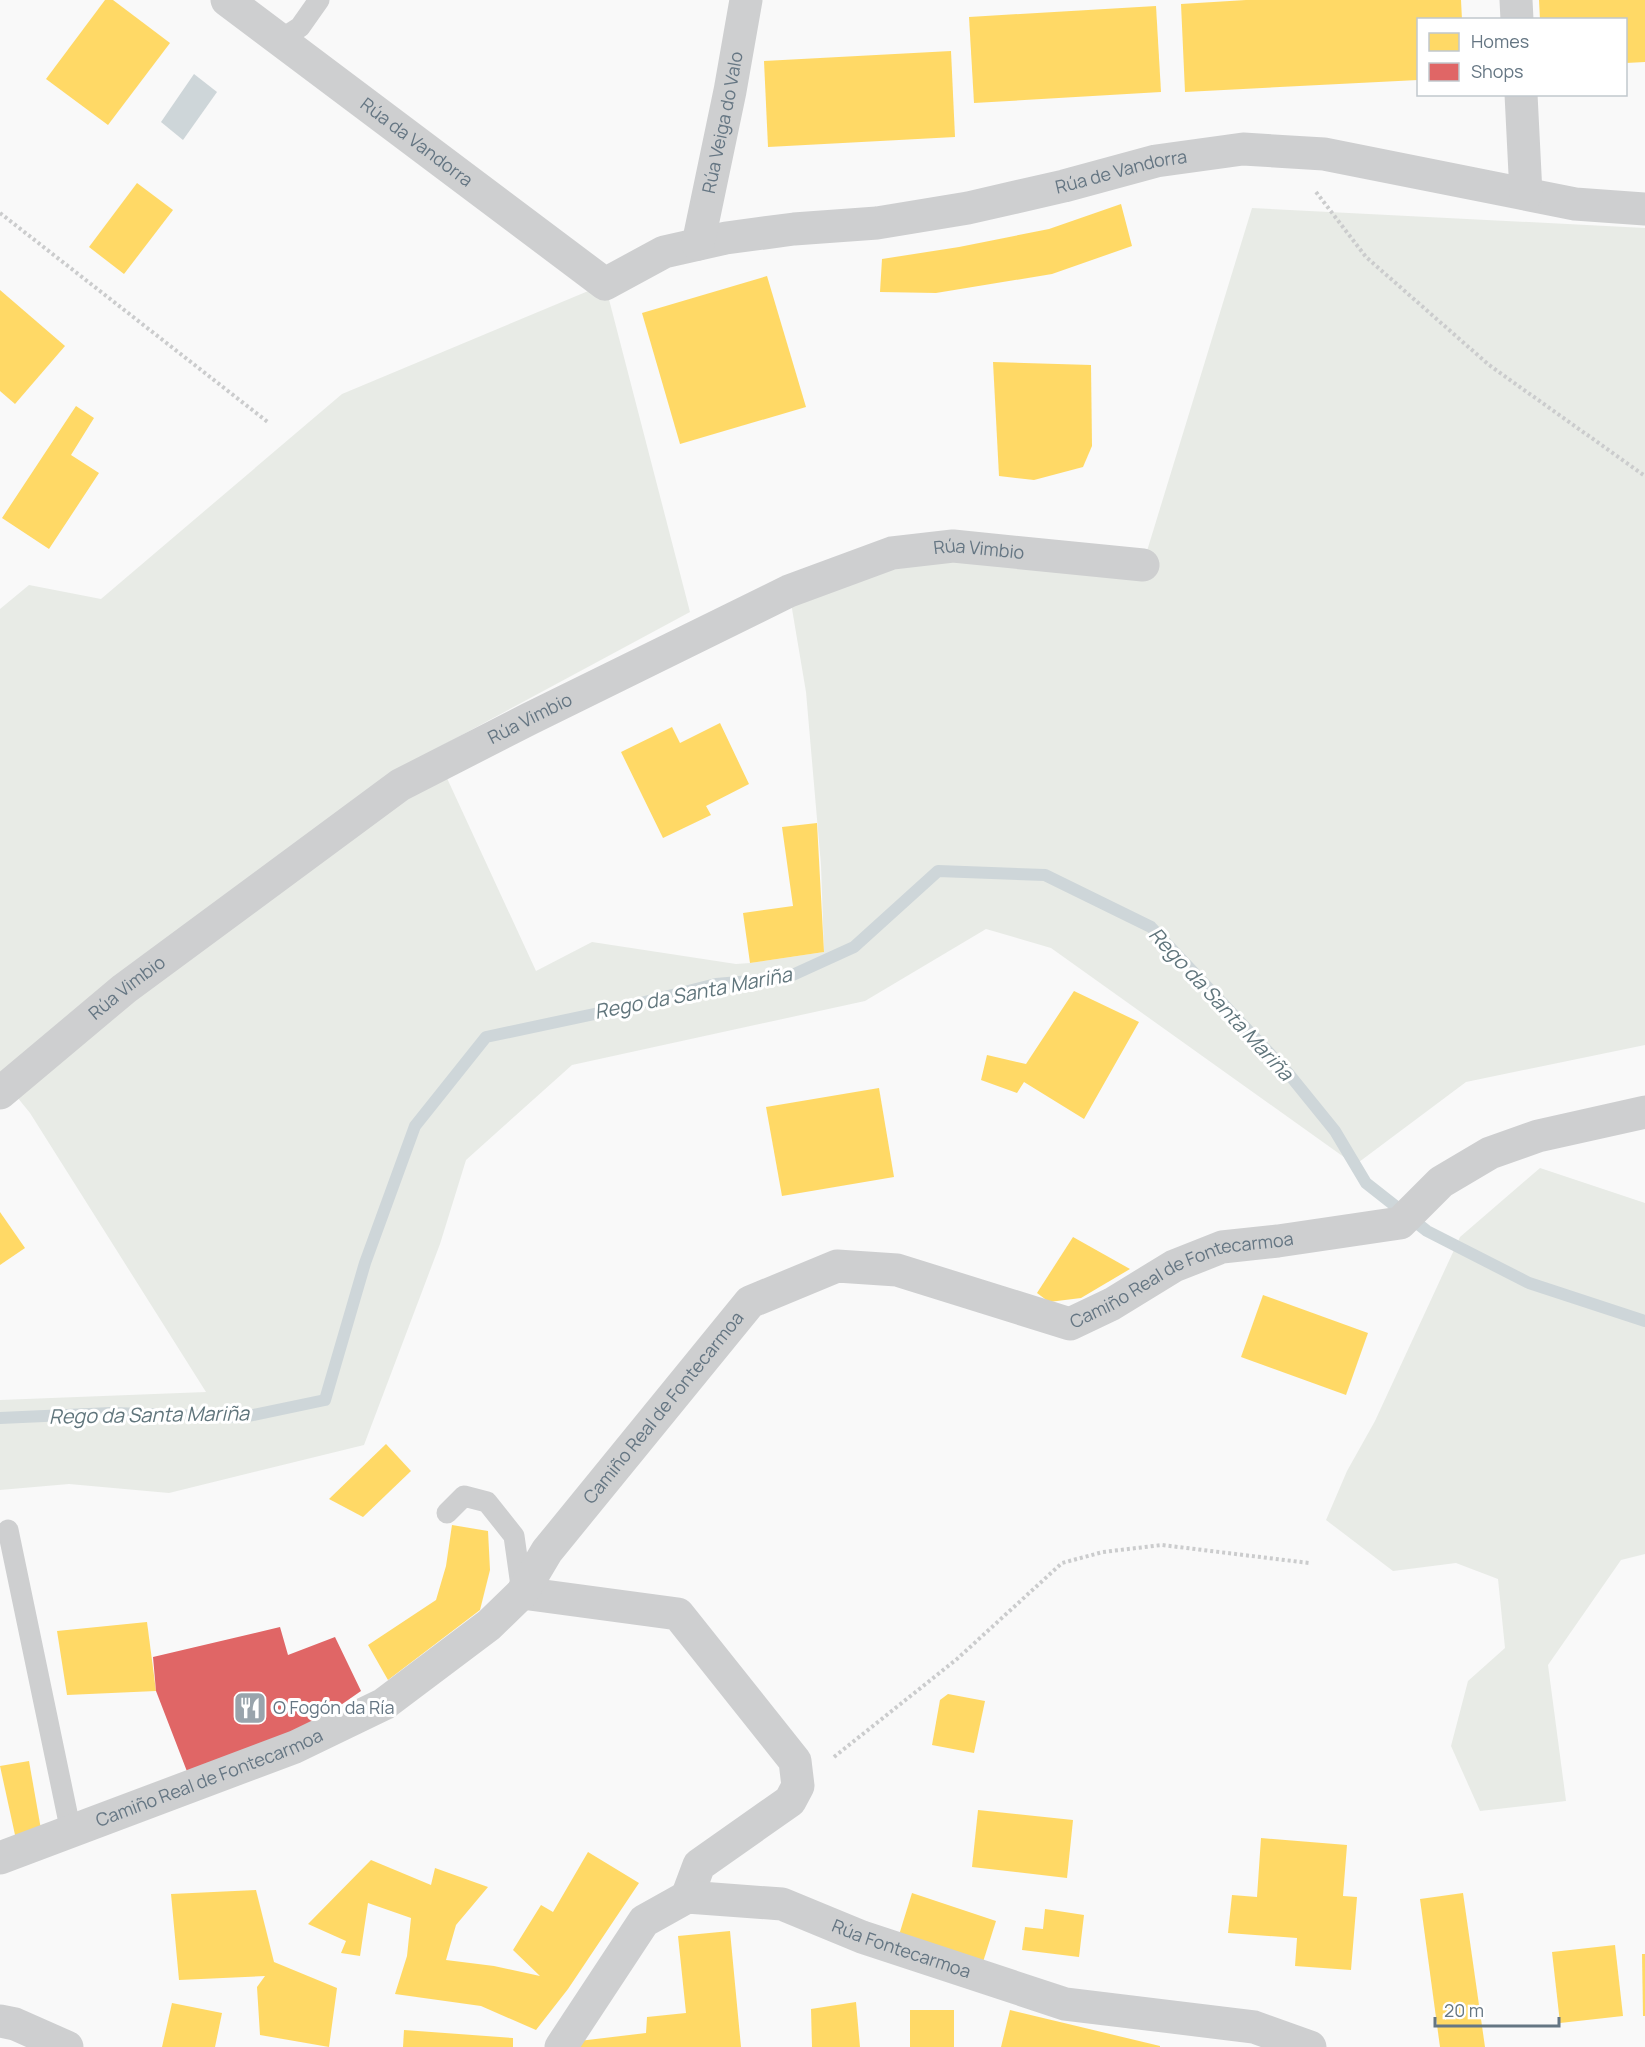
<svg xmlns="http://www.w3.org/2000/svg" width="1645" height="2047" viewBox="0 0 1645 2047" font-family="Manrope,sans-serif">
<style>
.green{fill:#e8ebe6}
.water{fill:#ced6d9}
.homes{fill:#ffd966}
.shops{fill:#e06666}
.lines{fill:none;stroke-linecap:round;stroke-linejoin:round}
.stream{stroke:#ced6d9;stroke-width:12}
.path{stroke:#cbcccd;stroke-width:4;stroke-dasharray:3 3;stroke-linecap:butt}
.lane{stroke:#cecfd0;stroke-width:21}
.street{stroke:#cecfd0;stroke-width:33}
.labels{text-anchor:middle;stroke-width:6;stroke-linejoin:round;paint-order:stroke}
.street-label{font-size:18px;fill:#657683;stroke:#fff}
.poi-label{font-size:18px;fill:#657683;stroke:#fff;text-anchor:start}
.water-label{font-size:20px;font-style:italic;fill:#60757c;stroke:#fff}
</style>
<rect width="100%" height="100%" fill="#f9f9f9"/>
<g class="green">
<polygon points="1252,208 1645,228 1645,1045 1466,1082 1355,1165 1051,948 986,929 865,1001 572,1065 466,1160 440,1244 364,1445 169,1493 69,1484 0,1490 0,1400 206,1392 30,1113 0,1076 0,609 29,585 101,599 342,394 605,284 690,612 434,750 536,971 592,942 736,964 750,963 824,952 821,865 806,692 789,591 892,553 1143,564"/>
<polygon points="1540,1168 1645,1203 1645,1554 1621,1560 1548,1665 1566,1801 1480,1811 1451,1746 1468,1681 1505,1648 1498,1579 1456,1563 1393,1571 1326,1520 1347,1471 1375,1421 1460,1237"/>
</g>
<polygon class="water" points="194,74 217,92 183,140 161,122"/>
<g class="homes">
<polygon points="105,0 113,0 170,43 108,125 46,79"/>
<polygon points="1246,0 1461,0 1462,20 1418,20 1418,80 1185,92 1181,4"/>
<polygon points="1539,0 1645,0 1645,62 1626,63 1626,20 1540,20"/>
<polygon points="1156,6 1161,92 974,103 969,17"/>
<polygon points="951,51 955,137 768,147 764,61"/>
<polygon points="137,183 173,210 124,274 89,247"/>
<polygon points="1121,204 1132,246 1052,274 936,293 880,292 882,259 959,247 1049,229"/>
<polygon points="767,276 806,407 680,444 642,313"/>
<polygon points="0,290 65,346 15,404 0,391"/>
<polygon points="993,362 1091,365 1092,446 1083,467 1034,480 999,476"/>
<polygon points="76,406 94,418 71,455 99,473 49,549 2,518"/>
<polygon points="720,723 749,784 706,806 711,815 663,838 621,752 672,727 680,743"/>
<polygon points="817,823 824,952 750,963 743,913 793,906 782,827"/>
<polygon points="1074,991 1139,1022 1084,1119 1024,1082 1017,1093 981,1080 987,1055 1026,1064"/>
<polygon points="879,1088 894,1177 782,1196 766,1107"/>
<polygon points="0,1212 25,1248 0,1265"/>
<polygon points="1073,1237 1130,1269 1081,1298 1049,1302 1037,1293"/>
<polygon points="1263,1295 1368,1333 1346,1395 1241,1357"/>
<polygon points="386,1444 411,1471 363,1517 329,1499"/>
<polygon points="452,1525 488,1531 490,1570 480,1610 388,1680 368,1645 436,1600 446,1566"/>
<polygon points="147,1622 156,1691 67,1695 57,1631"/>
<polygon points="948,1694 985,1701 974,1753 932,1745 940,1700"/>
<polygon points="29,1761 42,1835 17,1844 0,1766"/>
<polygon points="978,1810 1073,1820 1067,1878 972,1867"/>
<polygon points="1261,1838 1347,1845 1343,1896 1357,1897 1351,1970 1295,1966 1297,1938 1228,1933 1232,1895 1257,1897"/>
<polygon points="588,1852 639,1883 568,1989 536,2030 481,2006 395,1994 407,1956 411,1918 368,1903 360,1956 341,1953 346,1941 308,1924 371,1860 431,1885 435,1868 488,1887 456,1925 446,1960 494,1966 540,1976 513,1950 541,1905 553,1912"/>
<polygon points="256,1890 274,1962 337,1988 329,2047 260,2035 257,1987 265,1976 179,1980 171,1894"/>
<polygon points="912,1893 996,1921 983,1962 899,1935"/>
<polygon points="1463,1893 1485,2047 1440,2047 1420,1899"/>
<polygon points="1045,1909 1084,1915 1079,1957 1022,1950 1025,1927 1043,1929"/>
<polygon points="730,1931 741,2047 580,2047 579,2041 646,2033 647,2017 686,2013 678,1936"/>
<polygon points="1615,1945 1623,2016 1560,2023 1552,1952"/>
<polygon points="1642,1954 1645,1954 1645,2016 1643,2016"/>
<polygon points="856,2002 860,2047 812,2047 811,2009"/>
<polygon points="172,2003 222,2013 215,2047 162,2047"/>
<rect x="910" y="2010" width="44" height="37"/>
<polygon points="1010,2010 1160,2046 1160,2047 1001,2047"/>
<polygon points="404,2030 513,2038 513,2047 403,2047"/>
</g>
<polygon class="shops" points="280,1627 288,1655 335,1637 361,1691 312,1725 188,1774 156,1691 153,1657"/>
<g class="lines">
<polyline class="stream" points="0,1418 111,1413 244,1417 325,1400 365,1263 415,1126 486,1037 613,1010 716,984 786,978 854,947 938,871 1045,875 1151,927 1288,1073 1335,1131 1366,1183 1427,1231 1529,1283 1645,1321"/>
<g class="path">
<polyline points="1316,192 1366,257 1489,365 1645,476"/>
<polyline points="0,213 269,423"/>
<polyline points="834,1757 957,1659 1062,1563 1103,1552 1162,1545 1309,1563"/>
</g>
<g class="lane">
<polyline points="280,40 300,27 319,0"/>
<polyline points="447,1513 464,1496 487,1502 514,1536 522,1593"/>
<polyline points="8,1530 71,1832"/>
</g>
<g class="street">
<path id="s1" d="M227 0 605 284 664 252 726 238 794 229 877 223 968 208 1064 186 1156 161 1243 149 1324 154 1575 204 1645 209"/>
<polyline points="1516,0 1517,20"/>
<polyline points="1521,94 1526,194"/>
<path id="s2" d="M698 244 730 91 746 0"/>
<path id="s3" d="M0 1093 124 989 400 785 529 719 789 591 892 553 953 546 1143 565"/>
<polyline points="522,1593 678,1614 795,1761 798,1786 790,1801 699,1865 687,1897"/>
<path id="s4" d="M0 1858 295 1747 384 1704 489 1625 522 1593 547 1551 750 1302 837 1266 897 1270 1070 1324 1112 1304 1174 1266 1222 1247 1278 1241 1400 1223 1441 1182 1490 1153 1538 1136 1645 1112"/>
<polyline points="0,2021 15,2024 67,2047"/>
<path id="s5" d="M561 2047 644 1921 687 1897 782 1904 862 1937 1065 2004 1254 2027 1310 2047"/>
</g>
</g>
<defs>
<g id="restaurant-square" transform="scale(1.725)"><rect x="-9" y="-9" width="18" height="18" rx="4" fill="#99a4ac" stroke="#fff"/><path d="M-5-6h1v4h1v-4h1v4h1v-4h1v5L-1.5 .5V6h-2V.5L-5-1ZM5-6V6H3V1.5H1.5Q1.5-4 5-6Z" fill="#fff"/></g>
</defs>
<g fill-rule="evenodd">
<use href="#restaurant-square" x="250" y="1708"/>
</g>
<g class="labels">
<g class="street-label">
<text dy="6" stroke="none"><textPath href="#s2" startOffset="124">Rúa Veiga do Valo</textPath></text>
<text dy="6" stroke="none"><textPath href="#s1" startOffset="237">Rúa da Vandorra</textPath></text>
<text dy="6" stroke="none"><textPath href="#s1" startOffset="1005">Rúa de Vandorra</textPath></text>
<text dy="6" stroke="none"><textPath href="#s3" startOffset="1137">Rúa Vimbio</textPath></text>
<text dy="6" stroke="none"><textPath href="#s3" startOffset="651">Rúa Vimbio</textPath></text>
<text dy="6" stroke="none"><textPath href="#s3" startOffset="165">Rúa Vimbio</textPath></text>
<text dy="6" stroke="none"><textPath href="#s4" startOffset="1419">Camiño Real de Fontecarmoa</textPath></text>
<text dy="6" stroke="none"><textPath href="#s4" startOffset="825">Camiño Real de Fontecarmoa</textPath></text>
<text dy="6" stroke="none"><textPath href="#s4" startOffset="224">Camiño Real de Fontecarmoa</textPath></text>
<text dy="6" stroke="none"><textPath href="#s5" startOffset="423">Rúa Fontecarmoa</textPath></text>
</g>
<g class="poi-label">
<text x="273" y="1714">O Fogón da Ría</text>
</g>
<g class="water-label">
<text transform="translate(693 993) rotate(-11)" y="7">Rego da Santa Mariña</text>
<text transform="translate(1221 1004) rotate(47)" y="7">Rego da Santa Mariña</text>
<text transform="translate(149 1415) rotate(-1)" y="7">Rego da Santa Mariña</text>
</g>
</g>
<rect x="1417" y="18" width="210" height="78" fill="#ffffff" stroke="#c1c8cd" stroke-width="1.5"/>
<rect x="1429" y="33" width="30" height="18" fill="#ffd966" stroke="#c1c8cd" stroke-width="1.5"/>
<text x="1471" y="48" font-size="18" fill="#657683">Homes</text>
<rect x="1429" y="63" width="30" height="18" fill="#e06666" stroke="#c1c8cd" stroke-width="1.5"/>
<text x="1471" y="78" font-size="18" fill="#657683">Shops</text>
<path d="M1435 2017v9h124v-9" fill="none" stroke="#657683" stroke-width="3"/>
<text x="1444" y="2017" font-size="18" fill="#657683" stroke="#ffffff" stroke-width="4.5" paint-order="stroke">20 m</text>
</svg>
